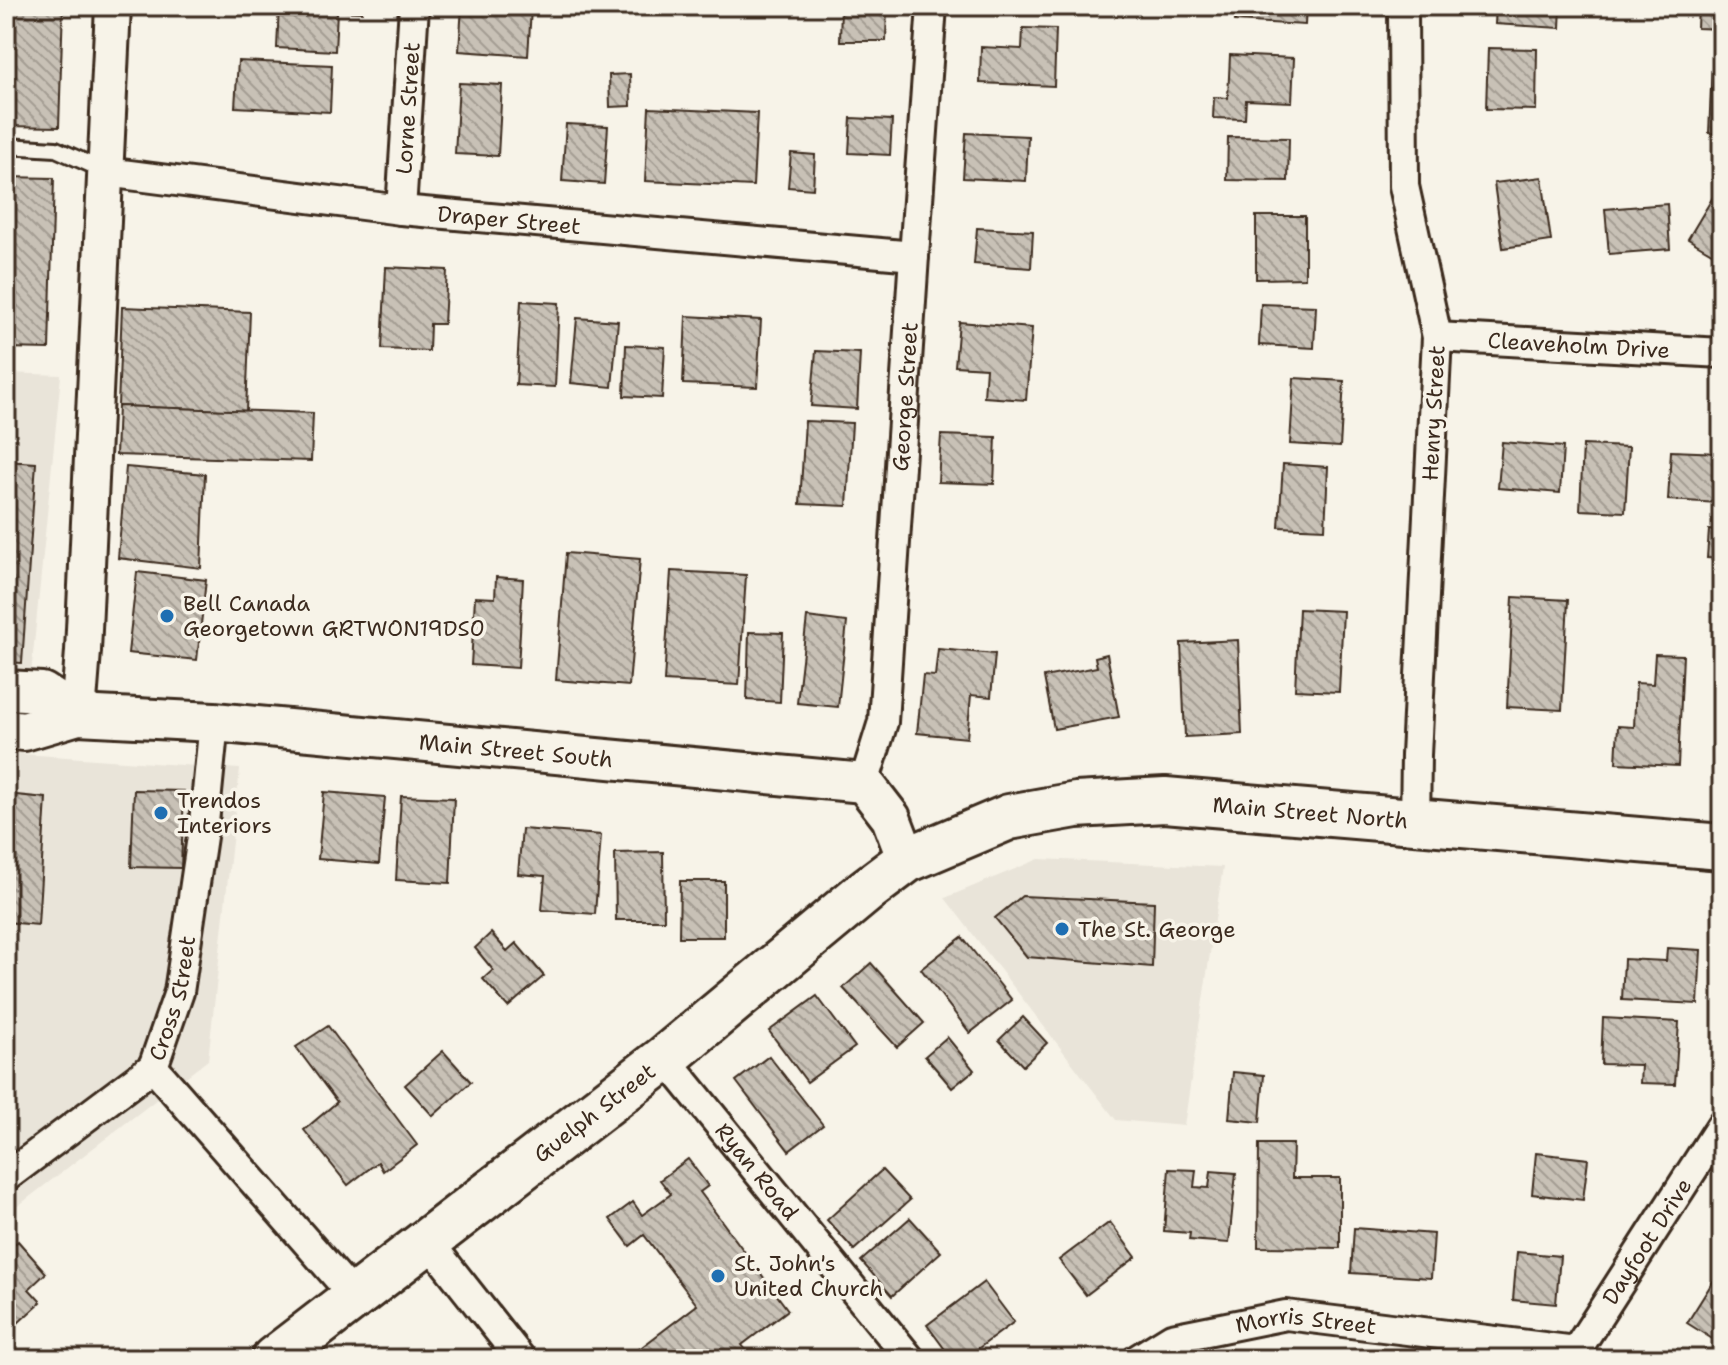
<svg xmlns="http://www.w3.org/2000/svg" width="1728" height="1365" viewBox="0 0 1728 1365" font-family="'Shantell Sans',sans-serif">
<style>
.built{fill:#e9e4d9}
.building{fill:url(#building-back-hatch);stroke:#3b2a1e;stroke-width:2}
.lines{fill:none;stroke-linecap:round;stroke-linejoin:round}
.service-casing{stroke:#3b2a1e;stroke-width:20}
.minor-casing{stroke:#3b2a1e;stroke-width:34}
.tertiary-casing{stroke:#3b2a1e;stroke-width:40}
.secondary-casing{stroke:#3b2a1e;stroke-width:44}
.primary-casing{stroke:#3b2a1e;stroke-width:50}
.service{stroke:#f7f3e8;stroke-width:14}
.minor{stroke:#f7f3e8;stroke-width:28}
.tertiary{stroke:#f7f3e8;stroke-width:34}
.secondary{stroke:#f7f3e8;stroke-width:38}
.primary{stroke:#f7f3e8;stroke-width:44}
.poi-dot{fill:#1f6fb2;stroke:#f7f3e8;stroke-width:3}
.labels{text-anchor:middle;stroke-width:7;stroke-linejoin:round;paint-order:stroke}
.street-label{font-size:22px;fill:#3b2a1e;stroke:#f7f3e8}
.poi-label{font-size:22px;fill:#3b2a1e;stroke:#f7f3e8;text-anchor:start}
</style>
<defs>
<pattern id="building-back-hatch" width="6" height="6" patternUnits="userSpaceOnUse" patternTransform="scale(2)"><rect width="6" height="6" fill="#c8c1b6"/><path d="M-1 5l2 2M0 0l6 6M5-1l2 2" fill="none" stroke="#a49d93"/></pattern>
</defs>
<rect width="100%" height="100%" fill="#f7f3e8"/>
<filter id="ink" filterUnits="userSpaceOnUse"><feTurbulence type="fractalNoise" baseFrequency=".0125" numOctaves="2"/><feDisplacementMap in="SourceGraphic" scale="16" xChannelSelector="R" yChannelSelector="G"/><feConvolveMatrix kernelMatrix="1 2 1 2 8 2 1 2 1" color-interpolation-filters="sRGB"/></filter>
<g filter="url(#ink)">
<g class="built">
<polygon points="6,373 61,375 23,754 240,769 208,1060 6,1215"/>
<polygon points="1039,859 1223,867 1184,1126 1116,1120 945,898"/>
</g>
<g class="building">
<polygon points="6,6 63,6 59,127 6,126"/>
<polygon points="279,6 362,6 362,12 337,11 335,51 277,48"/>
<polygon points="462,6 531,9 528,56 459,51"/>
<polygon points="841,6 887,6 886,41 840,41"/>
<polygon points="1236,6 1306,6 1305,25 1235,21"/>
<polygon points="1496,6 1561,6 1560,28 1495,24"/>
<polygon points="1698,6 1722,6 1722,29 1697,28"/>
<polygon points="1023,28 1056,29 1054,86 980,83 981,47 1022,49"/>
<polygon points="1488,48 1537,49 1536,110 1486,109"/>
<polygon points="1230,55 1294,58 1292,102 1246,100 1245,119 1213,118 1214,97 1228,98"/>
<polygon points="238,61 332,65 330,112 235,107"/>
<polygon points="1712,66 1722,67 1722,134 1709,133"/>
<polygon points="630,74 631,106 610,107 609,75"/>
<polygon points="459,83 502,85 498,156 455,154"/>
<polygon points="649,108 757,113 753,186 645,181"/>
<polygon points="851,118 892,120 890,155 849,153"/>
<polygon points="566,124 608,126 604,184 562,181"/>
<polygon points="966,133 1028,136 1026,181 963,178"/>
<polygon points="1228,137 1289,138 1288,181 1227,180"/>
<polygon points="791,153 815,155 813,189 788,187"/>
<polygon points="6,177 54,178 49,349 6,348"/>
<polygon points="1542,177 1551,241 1503,248 1494,183"/>
<polygon points="1713,197 1722,202 1722,259 1688,239"/>
<polygon points="1667,204 1670,249 1609,254 1605,209"/>
<polygon points="1256,216 1305,216 1305,278 1256,279"/>
<polygon points="977,228 1033,231 1031,268 974,264"/>
<polygon points="386,267 447,270 444,324 430,324 429,351 382,349"/>
<polygon points="521,301 559,303 555,387 516,385"/>
<polygon points="1261,304 1316,306 1314,348 1259,345"/>
<polygon points="122,307 250,312 246,411 118,406"/>
<polygon points="686,316 761,320 757,387 683,384"/>
<polygon points="577,318 618,321 612,387 571,383"/>
<polygon points="959,322 1032,328 1026,400 984,397 986,368 955,366"/>
<polygon points="626,345 665,347 662,398 624,396"/>
<polygon points="816,351 860,353 857,409 811,406"/>
<polygon points="1294,378 1344,381 1340,447 1290,444"/>
<polygon points="118,406 313,413 311,461 116,455"/>
<polygon points="805,421 852,423 847,506 800,504"/>
<polygon points="941,435 996,437 994,484 938,482"/>
<polygon points="1502,442 1563,447 1560,493 1498,488"/>
<polygon points="1583,445 1629,447 1625,512 1580,510"/>
<polygon points="1671,451 1721,453 1719,503 1668,500"/>
<polygon points="6,461 36,463 22,663 6,662"/>
<polygon points="1283,464 1328,467 1325,529 1279,527"/>
<polygon points="126,467 205,474 201,568 118,558"/>
<polygon points="1709,530 1722,531 1722,559 1707,558"/>
<polygon points="566,553 640,559 629,686 556,680"/>
<polygon points="671,571 746,575 739,685 664,681"/>
<polygon points="137,572 206,580 197,660 128,653"/>
<polygon points="496,577 523,579 518,668 471,665 475,597 495,598"/>
<polygon points="1513,597 1568,600 1562,710 1507,707"/>
<polygon points="1299,609 1343,611 1339,692 1295,690"/>
<polygon points="807,617 847,622 838,707 797,703"/>
<polygon points="749,632 783,633 780,702 747,700"/>
<polygon points="1238,640 1242,734 1185,737 1181,643"/>
<polygon points="938,649 995,654 991,697 971,695 967,738 917,733 923,675 935,676"/>
<polygon points="1107,654 1119,717 1054,729 1044,677 1097,667 1095,657"/>
<polygon points="1655,654 1683,655 1678,766 1616,763 1618,726 1634,727 1636,683 1653,684"/>
<polygon points="134,790 184,791 181,868 131,867"/>
<polygon points="324,792 385,797 379,864 318,859"/>
<polygon points="6,794 46,798 38,925 6,922"/>
<polygon points="401,796 454,798 450,883 396,880"/>
<polygon points="522,829 601,835 595,914 542,910 545,876 518,874"/>
<polygon points="663,852 664,920 616,920 615,853"/>
<polygon points="680,881 724,881 724,937 679,937"/>
<polygon points="1022,896 1154,902 1152,967 1027,957 995,918"/>
<polygon points="491,933 507,951 516,943 544,976 508,1007 483,979 493,970 475,948"/>
<polygon points="962,937 1012,1000 970,1033 921,969"/>
<polygon points="1667,948 1701,950 1698,1004 1622,1000 1624,959 1666,961"/>
<polygon points="871,963 924,1023 897,1047 843,988"/>
<polygon points="817,996 855,1047 807,1082 769,1031"/>
<polygon points="1023,1017 1047,1043 1023,1066 999,1040"/>
<polygon points="1603,1018 1679,1022 1675,1084 1640,1083 1641,1065 1601,1064"/>
<polygon points="328,1026 417,1145 383,1171 378,1162 348,1185 304,1130 337,1102 296,1047"/>
<polygon points="947,1037 974,1070 952,1088 925,1056"/>
<polygon points="443,1051 471,1082 433,1116 405,1085"/>
<polygon points="769,1056 823,1125 789,1151 736,1081"/>
<polygon points="1233,1072 1264,1075 1260,1122 1229,1119"/>
<polygon points="1259,1144 1293,1144 1292,1178 1340,1178 1340,1248 1258,1247"/>
<polygon points="1536,1153 1588,1159 1583,1200 1532,1194"/>
<polygon points="688,1159 708,1186 700,1192 788,1310 742,1345 753,1359 626,1359 697,1305 644,1235 630,1246 610,1219 633,1202 642,1215 671,1194 660,1180"/>
<polygon points="1169,1169 1196,1170 1194,1187 1209,1188 1211,1171 1236,1173 1229,1243 1189,1240 1190,1233 1164,1231"/>
<polygon points="882,1170 910,1200 854,1250 827,1220"/>
<polygon points="910,1218 941,1252 892,1296 861,1261"/>
<polygon points="1110,1222 1136,1257 1086,1295 1059,1260"/>
<polygon points="1354,1228 1434,1234 1431,1278 1351,1273"/>
<polygon points="18,1241 46,1273 29,1289 41,1302 6,1334 6,1252"/>
<polygon points="1517,1252 1560,1256 1556,1304 1513,1300"/>
<polygon points="1722,1267 1722,1345 1687,1323"/>
<polygon points="984,1282 1014,1322 964,1359 952,1359 927,1325"/>
</g>
<g class="lines">
<g class="service-casing">
<polyline id="service" points="6,146 56,149 105,171"/>
</g>
<g class="minor-casing">
<g id="minor">
<polyline points="1403,6 1404,186 1437,337 1416,755 1415,823"/>
<path id="s1" d="M106 172 401 210 914 256"/>
<path id="s2" d="M401 210 414 6"/>
<path id="s3" d="M1437 337 1722 353"/>
<path id="s4" d="M864 783 883 722 914 256 932 6"/>
<path id="s5" d="M665 1058 910 1359"/>
<path id="s6" d="M153 1067 179 992 204 823 214 722"/>
<polyline points="153,1067 354,1296"/>
<polyline points="6,1177 153,1067"/>
<polyline points="427,1240 521,1359"/>
<path id="s7" d="M1138 1359 1172 1338 1286 1315 1576 1351"/>
<path id="s8" d="M1571 1359 1722 1124"/>
</g>
</g>
<g class="tertiary-casing">
<polyline id="tertiary" points="78,715 83,651 113,6"/>
</g>
<g class="secondary-casing">
<g id="secondary">
<polyline points="6,690 42,692 78,715"/>
<path id="s9" d="M6 729 24 731 78 715 214 722 864 783 891 818 907 860"/>
</g>
</g>
<g class="primary-casing">
<g id="primary">
<path id="s10" d="M274 1359 665 1058 867 890 907 860 1009 817 1076 805 1165 800 1722 847"/>
</g>
</g>
<use href="#service" class="service"/>
<use href="#minor" class="minor"/>
<use href="#tertiary" class="tertiary"/>
<use href="#secondary" class="secondary"/>
<use href="#primary" class="primary"/>
</g>
</g>
<g class="poi-dot">
<circle cx="167" cy="616" r="8"/>
<circle cx="161" cy="813" r="8"/>
<circle cx="1062" cy="929" r="8"/>
<circle cx="718" cy="1276" r="8"/>
</g>
<g class="labels">
<g class="street-label">
<text dy="8" stroke="none"><textPath href="#s2" startOffset="102">Lorne Street</textPath></text>
<text dy="8" stroke="none"><textPath href="#s1" startOffset="406">Draper Street</textPath></text>
<text dy="8" stroke="none"><textPath href="#s3" startOffset="142">Cleaveholm Drive</textPath></text>
<text dy="8" stroke="none"><textPath href="#s4" startOffset="390">George Street</textPath></text>
<text transform="translate(1433 413) rotate(-87)" y="8">Henry Street</text>
<text dy="8" stroke="none"><textPath href="#s9" startOffset="514">Main Street South</textPath></text>
<text dy="8" stroke="none"><textPath href="#s10" startOffset="1220">Main Street North</textPath></text>
<text dy="8" stroke="none"><textPath href="#s6" startOffset="72">Cross Street</textPath></text>
<text dy="8" stroke="none"><textPath href="#s10" startOffset="404">Guelph Street</textPath></text>
<text dy="8" stroke="none"><textPath href="#s5" startOffset="146">Ryan Road</textPath></text>
<text dy="8" stroke="none"><textPath href="#s8" startOffset="140">Dayfoot Drive</textPath></text>
<text dy="8" stroke="none"><textPath href="#s7" startOffset="176">Morris Street</textPath></text>
</g>
<g class="poi-label">
<text x="183" y="611">Bell Canada<tspan x="183" dy="25">Georgetown GRTWON19DS0</tspan></text>
<text x="177" y="808">Trendos<tspan x="177" dy="25">Interiors</tspan></text>
<text x="1078" y="937">The St. George</text>
<text x="734" y="1271">St. John's<tspan x="734" dy="25">United Church</tspan></text>
</g>
</g>
<rect width="1728" height="1365" fill="none" stroke="#f7f3e8" stroke-width="32"/>
<rect x="16" y="16" width="1696" height="1333" fill="none" stroke="#3b2a1e" stroke-width="3" filter="url(#ink)"/>
</svg>
